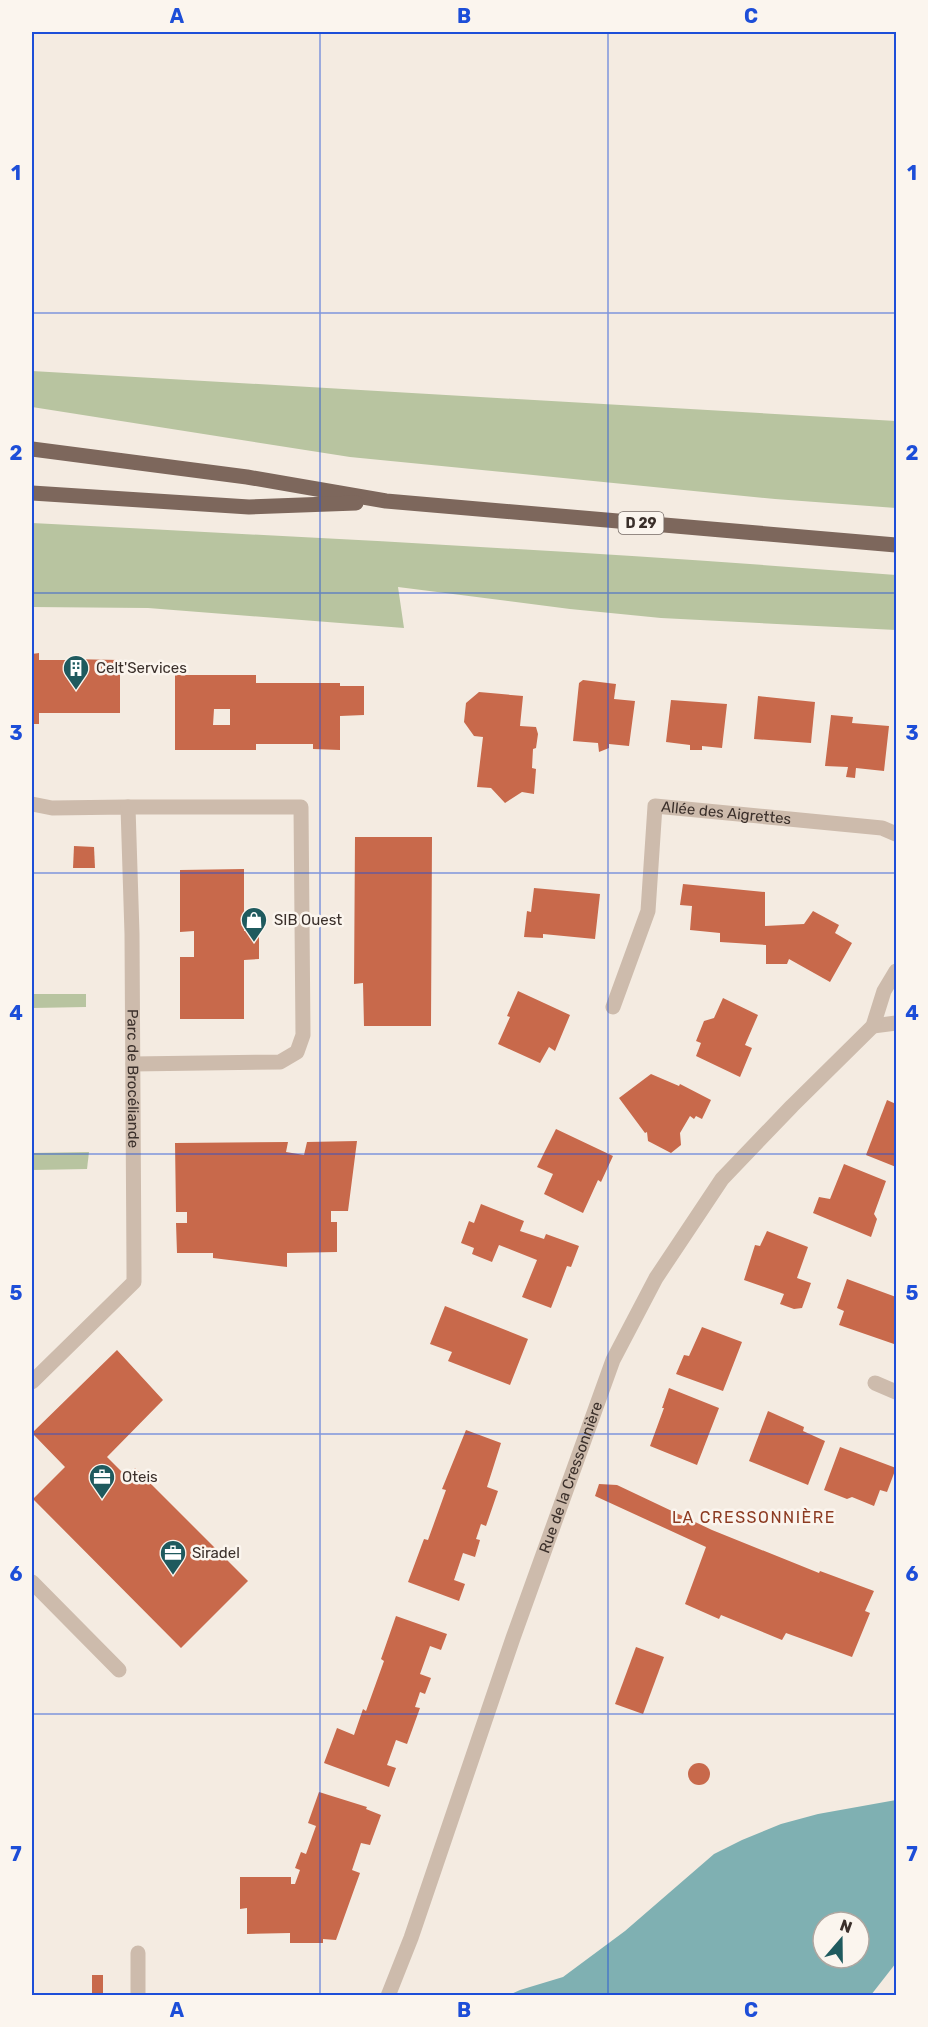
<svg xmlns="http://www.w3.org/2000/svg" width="928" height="2027" viewBox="0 0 928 2027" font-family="Rubik,sans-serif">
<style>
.green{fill:#b8c4a0}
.water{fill:#7fb0b2;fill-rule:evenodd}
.building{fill:#c8694b;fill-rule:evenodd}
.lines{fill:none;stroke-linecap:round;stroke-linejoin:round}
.minor{stroke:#cdbbac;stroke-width:15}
.major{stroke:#7d675c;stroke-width:15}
.grid{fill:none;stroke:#1d4ed8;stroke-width:1.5;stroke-opacity:0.55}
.labels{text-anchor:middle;stroke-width:5;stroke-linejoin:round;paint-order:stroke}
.shield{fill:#fbf5ee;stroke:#756b66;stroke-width:1.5}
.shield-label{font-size:14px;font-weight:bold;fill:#3b302b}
.poi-label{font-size:15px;fill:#3b302b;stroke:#fbf5ee;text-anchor:start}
.street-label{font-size:15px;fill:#3b302b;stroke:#fbf5ee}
.neighbourhood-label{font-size:16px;letter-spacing:1.5px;fill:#8c3b22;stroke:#fbf5ee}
.neatline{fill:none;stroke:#1d4ed8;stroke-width:2}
.grid-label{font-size:20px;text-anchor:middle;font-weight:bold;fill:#1d4ed8}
</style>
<rect width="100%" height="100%" fill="#f4ebe1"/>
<g class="green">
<polygon points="32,371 896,421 896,508 775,499 350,457 32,407"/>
<path d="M32 523C320 538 609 552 896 575V630L661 618 570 609 398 587 404 628 148 608 32 607Z"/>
<polygon points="32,994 86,994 86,1007 32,1008"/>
<polygon points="89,1152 87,1169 32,1170 32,1153"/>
</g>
<path class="water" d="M896 1800V1963L871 1995H509L520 1990 563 1977 625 1931 714 1854 742 1840 781 1824 818 1814ZM823 1922H859V1958H823Z"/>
<g class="building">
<polygon points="39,653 39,660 67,660 67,659 120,660 120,713 39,713 39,724 32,724 32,654"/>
<path d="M175 675H256V683H340V686H364V715L340 716V750L313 749V744H256V750H175ZM214 709H230V725H213Z"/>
<polygon points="583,680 616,684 614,699 635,701 629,746 609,744 609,748 599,752 598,743 573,741 579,683"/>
<polygon points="479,692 523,696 520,726 536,727 538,734 536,748 533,749 532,768 536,769 534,794 522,792 505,803 491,788 477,787 483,737 474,736 464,722 466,703"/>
<polygon points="758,696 815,702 811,743 754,739"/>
<polygon points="671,700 727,704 722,748 702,746 702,750 690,750 690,745 666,742"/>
<polygon points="831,715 853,717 852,723 889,726 884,771 856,768 855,778 846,777 848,767 825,766"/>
<polygon points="355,837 432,837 431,1026 364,1026 363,983 354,984"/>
<polygon points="74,846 94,847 95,868 73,868"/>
<polygon points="244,869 244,931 259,931 259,959 244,960 244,1019 180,1019 180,957 194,957 194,931 180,932 180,870"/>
<polygon points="683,884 765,892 765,926 804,924 813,911 839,925 835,933 852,943 830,982 789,959 787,964 766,964 766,945 720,942 720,933 690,930 692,906 680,905"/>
<polygon points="534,888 600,894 595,939 543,934 543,938 524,937 527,911 531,912"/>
<polygon points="518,991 570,1015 555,1051 549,1047 540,1063 498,1044 510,1017 507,1016"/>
<polygon points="723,998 758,1015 745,1045 752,1048 740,1077 696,1056 701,1043 696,1041 704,1021 714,1018"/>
<polygon points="651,1074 679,1086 680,1084 711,1100 702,1119 696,1116 694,1119 690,1116 680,1133 681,1145 671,1153 648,1141 647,1132 645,1133 619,1098"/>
<polygon points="887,1100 896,1104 896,1167 866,1155"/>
<polygon points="556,1129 613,1156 601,1182 598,1180 583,1213 544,1194 553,1174 537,1167"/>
<polygon points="357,1141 348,1211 331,1211 331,1222 337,1222 337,1252 287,1253 287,1267 213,1258 213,1253 177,1253 176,1223 187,1223 187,1212 176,1212 175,1143 288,1142 286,1152 304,1155 307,1142"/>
<polygon points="844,1164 886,1181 874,1214 877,1219 871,1237 813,1213 819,1197 830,1199"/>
<polygon points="481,1204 524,1221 520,1231 544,1239 546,1234 579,1246 571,1267 567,1266 551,1308 522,1297 537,1260 499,1245 492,1262 472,1254 474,1248 461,1243 469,1221 474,1223"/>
<polygon points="767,1231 808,1247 797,1278 811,1283 802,1308 794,1309 780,1304 784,1294 744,1280 755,1245 760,1246"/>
<polygon points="847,1279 896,1297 896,1337 894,1344 839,1325 844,1311 837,1308"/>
<polygon points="445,1306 528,1339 510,1385 448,1361 452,1352 430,1344"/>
<polygon points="702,1327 742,1342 723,1391 676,1374 684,1355 689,1356"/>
<polygon points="117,1350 163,1400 107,1457 127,1477 135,1468 248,1581 181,1648 33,1499 65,1467 32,1433"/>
<polygon points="669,1388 719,1408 697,1465 650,1446 664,1408 662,1408"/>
<polygon points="768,1411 804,1427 803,1431 825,1441 808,1485 749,1461"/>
<polygon points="466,1430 501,1443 487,1487 498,1491 486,1526 481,1524 476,1539 480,1540 475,1557 463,1553 454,1580 465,1584 459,1601 408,1582 424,1539 428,1540 446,1490 442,1489"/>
<polygon points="840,1447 896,1468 887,1492 880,1490 874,1506 852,1497 847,1499 824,1490"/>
<polygon points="599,1484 617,1485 712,1530 819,1573 820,1571 874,1591 865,1611 870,1613 852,1657 786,1633 782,1640 721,1615 719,1619 685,1604 706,1547 595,1496"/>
<polygon points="396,1616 447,1634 441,1650 430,1646 420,1674 431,1678 425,1694 420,1692 415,1707 420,1708 407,1744 396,1740 387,1765 396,1768 389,1787 324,1763 337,1728 354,1735 363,1709 366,1711 384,1661 381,1659"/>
<polygon points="636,1647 664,1657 643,1714 615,1704"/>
<circle cx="699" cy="1774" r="11"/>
<polygon points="319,1792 367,1807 366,1809 381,1815 370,1845 361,1843 352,1870 360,1873 336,1940 323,1939 323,1943 290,1943 290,1933 247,1934 247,1908 240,1909 240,1877 291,1877 291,1884 295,1884 300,1870 295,1868 301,1852 306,1854 316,1826 308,1823"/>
<rect x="92" y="1975" width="11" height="19"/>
</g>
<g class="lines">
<g class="minor">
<path id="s1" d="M32 804 52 808 128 807 132 934 134 1270V1282L32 1382"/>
<polyline points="128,807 301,807 303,1035 297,1052 280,1062 133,1064"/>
<path id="s2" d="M613 1007 648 911 655 806 882 828 896 834"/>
<polyline points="873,1026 896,1023"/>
<polyline points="875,1383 896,1392"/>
<polyline points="32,1582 119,1670"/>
<polyline points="138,1996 138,1953"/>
<path id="s3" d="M388 1996 411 1938 513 1638 613 1360 656 1278 722 1179 792 1106 873 1026 884 991 896 971"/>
</g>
<g class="major">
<polyline points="32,449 247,477 386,501 896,545"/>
<polyline points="32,493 249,507 356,503"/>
</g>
</g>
<path class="grid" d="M320 32V1996M608 32V1996M32 313H896M32 593H896M32 873H896M32 1154H896M32 1434H896M32 1714H896"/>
<defs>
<g id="building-pin" transform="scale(1.35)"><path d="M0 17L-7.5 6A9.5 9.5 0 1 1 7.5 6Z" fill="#1f5a5e" stroke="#fbf5ee"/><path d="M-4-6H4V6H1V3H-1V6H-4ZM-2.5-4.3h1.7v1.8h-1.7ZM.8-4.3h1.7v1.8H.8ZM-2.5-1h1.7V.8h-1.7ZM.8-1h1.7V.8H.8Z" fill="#fff"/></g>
<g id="shop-pin" transform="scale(1.35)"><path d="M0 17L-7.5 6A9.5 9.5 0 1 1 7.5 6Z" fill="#1f5a5e" stroke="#fbf5ee"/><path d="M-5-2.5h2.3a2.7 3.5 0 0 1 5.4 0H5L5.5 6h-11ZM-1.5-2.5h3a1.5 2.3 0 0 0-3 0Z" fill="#fff"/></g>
<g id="office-pin" transform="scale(1.35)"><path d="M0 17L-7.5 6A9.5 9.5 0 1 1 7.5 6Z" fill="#1f5a5e" stroke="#fbf5ee"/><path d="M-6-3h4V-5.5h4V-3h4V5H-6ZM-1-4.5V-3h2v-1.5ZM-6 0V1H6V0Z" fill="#fff"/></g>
</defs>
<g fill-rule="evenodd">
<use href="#building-pin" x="76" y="668"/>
<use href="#shop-pin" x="254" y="920"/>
<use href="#office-pin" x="102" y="1477"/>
<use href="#office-pin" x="173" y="1553"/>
</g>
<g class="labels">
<rect class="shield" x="618.5" y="512" width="45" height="22" rx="4.5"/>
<g class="shield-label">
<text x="641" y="528">D 29</text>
</g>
<g class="poi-label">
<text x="96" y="673">Celt'Services</text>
<text x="274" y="925">SIB Ouest</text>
<text x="122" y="1482">Oteis</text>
<text x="192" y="1558">Siradel</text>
</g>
<g class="street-label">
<text dy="5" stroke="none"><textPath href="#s2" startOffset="279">Allée des Aigrettes</textPath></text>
<text dy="5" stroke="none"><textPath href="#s1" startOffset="368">Parc de Brocéliande</textPath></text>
<text dy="5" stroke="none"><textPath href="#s3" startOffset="550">Rue de la Cressonnière</textPath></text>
</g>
<g class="neighbourhood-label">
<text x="754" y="1523">LA CRESSONNIÈRE</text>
</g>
</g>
<rect width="928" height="2027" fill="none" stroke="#fbf5ee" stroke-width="66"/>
<g transform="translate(841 1940) rotate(20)"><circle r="28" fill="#fbf5ee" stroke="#aea6a0" stroke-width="1.5"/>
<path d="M0-4.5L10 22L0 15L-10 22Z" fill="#1f5a5e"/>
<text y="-9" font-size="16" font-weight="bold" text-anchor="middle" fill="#3b302b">N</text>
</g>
<rect x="33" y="33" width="862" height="1961" class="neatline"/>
<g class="grid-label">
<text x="177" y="23">A</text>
<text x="464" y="23">B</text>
<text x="751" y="23">C</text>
<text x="16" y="180">1</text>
<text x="912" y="180">1</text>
<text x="16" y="460">2</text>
<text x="912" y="460">2</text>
<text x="16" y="740">3</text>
<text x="912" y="740">3</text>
<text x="16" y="1020">4</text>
<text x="912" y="1020">4</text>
<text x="16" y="1300">5</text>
<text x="912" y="1300">5</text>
<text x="16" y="1581">6</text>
<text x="912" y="1581">6</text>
<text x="16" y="1861">7</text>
<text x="912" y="1861">7</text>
<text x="177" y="2017">A</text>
<text x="464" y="2017">B</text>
<text x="751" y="2017">C</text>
</g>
</svg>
